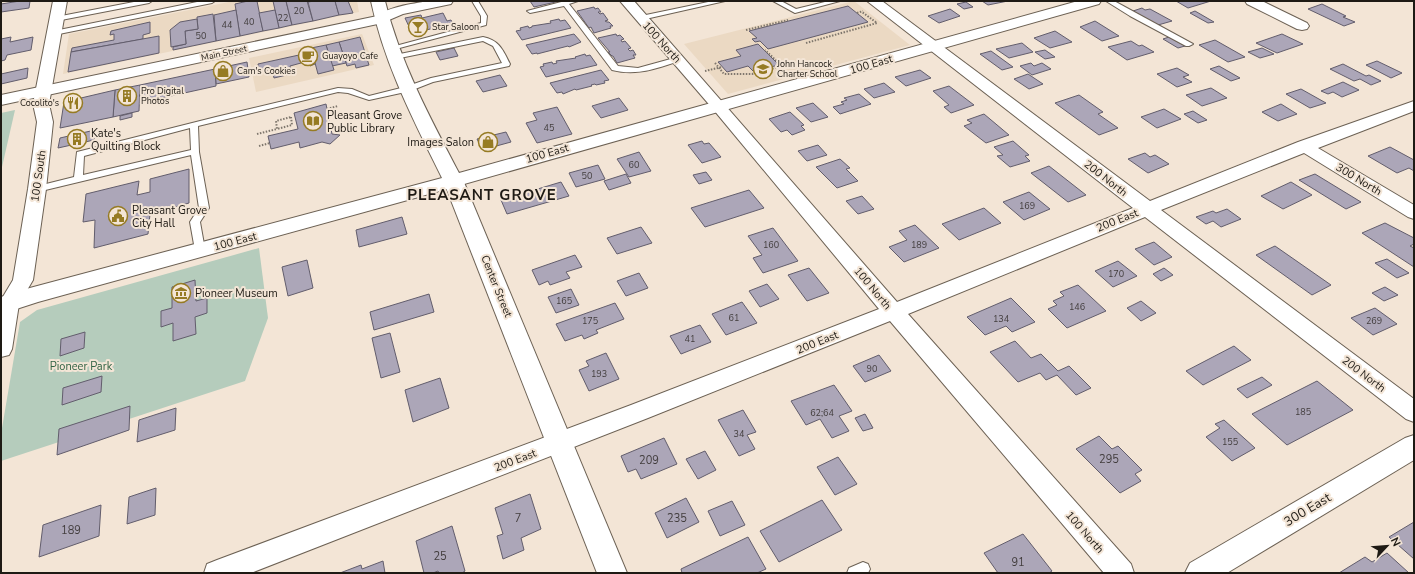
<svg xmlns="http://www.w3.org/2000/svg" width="1415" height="574" viewBox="0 0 1415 574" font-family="'Nunito Sans',sans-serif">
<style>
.built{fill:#ebd9c3}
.green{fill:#b5ccbc}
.building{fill:#aca6b8;stroke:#625d6c}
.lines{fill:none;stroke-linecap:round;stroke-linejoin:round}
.service-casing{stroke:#6c6154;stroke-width:2}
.minor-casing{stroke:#6c6154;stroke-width:2}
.tertiary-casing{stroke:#6c6154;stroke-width:2}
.secondary-casing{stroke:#6c6154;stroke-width:2}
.path{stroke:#7f776d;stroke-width:2;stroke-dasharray:1.5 1.5;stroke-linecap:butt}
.service{fill:#fff;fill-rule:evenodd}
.minor{fill:#fff;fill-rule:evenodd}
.tertiary{fill:#fff;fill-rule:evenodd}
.secondary{fill:#fff;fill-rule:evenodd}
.labels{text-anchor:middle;stroke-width:4;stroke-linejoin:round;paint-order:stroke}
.number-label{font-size:9px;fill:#423d3d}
.far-poi-label{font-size:9px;fill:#1e1a14;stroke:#f3e5d6;text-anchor:start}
.far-street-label{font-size:9px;fill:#1e1a14;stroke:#f3e5d6}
.street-label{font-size:11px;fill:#1e1a14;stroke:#f3e5d6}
.poi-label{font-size:11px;fill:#1e1a14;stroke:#f3e5d6;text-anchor:start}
.park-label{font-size:11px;fill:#306243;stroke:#f3e5d6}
.near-number-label{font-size:11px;fill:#423d3d}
.near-street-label{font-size:13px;fill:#1e1a14;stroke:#f3e5d6}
.district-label{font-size:15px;font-weight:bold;letter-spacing:1px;fill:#1e1a14;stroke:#f3e5d6}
</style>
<rect width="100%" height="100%" fill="#f3e5d6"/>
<g class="built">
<polygon points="234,1 357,1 359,12 63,74 69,34"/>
<polygon points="854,1 910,45 728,94 684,44"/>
<polygon points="362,34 374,65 256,92 249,58"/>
</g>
<g class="green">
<polygon points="15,110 2,167 1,167 1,113"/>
<polygon points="259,248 268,318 245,381 1,461 1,434 20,322 37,310"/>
</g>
<g class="building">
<polygon points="20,1 30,1 29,8 1,12 1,4"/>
<polygon points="248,1 257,1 263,31 240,36 235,4"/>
<polygon points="273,1 286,1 292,25 279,28"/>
<polygon points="286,1 307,1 313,21 292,25"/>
<polygon points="314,1 335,1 339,15 313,21 308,2"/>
<polygon points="335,1 348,1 353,13 339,15"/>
<polygon points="530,1 560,1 534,7"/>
<polygon points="982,1 1008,1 988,5"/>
<polygon points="1176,1 1211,1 1188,8"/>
<polygon points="966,2 973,7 964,9 957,4"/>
<polygon points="1322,4 1346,16 1343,17 1355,22 1344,26 1308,9"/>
<polygon points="848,6 868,22 768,49 760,41 755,42 752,39 757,38 749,31"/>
<polygon points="594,7 595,9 598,8 601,12 598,12 600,14 603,13 608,20 605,21 607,22 609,22 613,26 610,26 611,28 594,33 591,27 589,28 577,11"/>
<polygon points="1142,8 1145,10 1150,9 1172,21 1158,25 1133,11"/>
<polygon points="950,9 960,16 939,23 928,16"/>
<polygon points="236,10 240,36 216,41 214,15"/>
<polygon points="275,10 279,28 263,31 259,13"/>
<polygon points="1195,11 1214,22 1208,23 1190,13"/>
<polygon points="443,13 447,21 451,20 453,24 412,33 405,18 421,15 422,18"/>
<polygon points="213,14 216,41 173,50 173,47 186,44 185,31 198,29 197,17"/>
<polygon points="197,19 198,29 185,31 186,44 171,47 170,30 180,22"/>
<polygon points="559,19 560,21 565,20 571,28 522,40 516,31 521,30 520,28 528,26 529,28 532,27 532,26 551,23 550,21"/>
<polygon points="1095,21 1119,36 1102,41 1080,27"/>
<polygon points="150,22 150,33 143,35 143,39 71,52 72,48 114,40 114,34 110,35 111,31"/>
<polygon points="1055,31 1072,42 1050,48 1034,38"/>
<polygon points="574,34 581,42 569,47 568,46 537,54 537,53 532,54 526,45"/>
<polygon points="616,34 617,36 620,35 624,39 621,40 622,42 625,41 631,48 628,49 630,51 633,50 636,55 633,55 635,58 617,63 613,56 612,56 608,52 610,52 598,38"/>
<polygon points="1282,34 1303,44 1277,53 1256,43"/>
<polygon points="159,36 159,53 68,72 71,52"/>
<polygon points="11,37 10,42 33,37 31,50 7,55 5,60 1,61 1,39"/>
<polygon points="360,37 369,65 356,68 355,64 347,66 339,42"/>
<polygon points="1169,37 1185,46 1178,48 1163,39"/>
<polygon points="1215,40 1245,57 1228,62 1199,45"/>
<polygon points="1131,41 1139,46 1142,45 1154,52 1127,60 1108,47"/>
<polygon points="339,42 346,63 332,66 326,45"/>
<polygon points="1022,43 1033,52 1009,58 996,49"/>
<polygon points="758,44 779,65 753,71 748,66 727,72 718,62 741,56 736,50"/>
<polygon points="326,45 334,70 318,74 311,48"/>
<polygon points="311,48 315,64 310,66 309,63 305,64 301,50"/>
<polygon points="454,48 458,56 440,60 436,52"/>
<polygon points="1262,48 1274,54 1260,58 1248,52"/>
<polygon points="1045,50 1055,57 1045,59 1035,52"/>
<polygon points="991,51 1013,67 1002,70 980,54"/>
<polygon points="585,54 586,56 590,55 597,65 546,77 540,67 544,66 543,64 552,62 553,64 557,63 556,61 576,58 575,57"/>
<polygon points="299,55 301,63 290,66 291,74 274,78 272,69 259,72 258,64"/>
<polygon points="1377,61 1402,73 1391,78 1366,65"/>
<polygon points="247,62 249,77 216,84 215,69"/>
<polygon points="1031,63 1034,66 1042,63 1051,69 1032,75 1020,66"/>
<polygon points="1343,64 1366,76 1369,75 1381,81 1371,85 1360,79 1354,81 1330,69"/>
<polygon points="1219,66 1240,78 1231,81 1210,69"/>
<polygon points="28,68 27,78 1,84 1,74"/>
<polygon points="1177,68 1189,75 1183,77 1192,82 1177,87 1157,74"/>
<polygon points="215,69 216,86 139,103 140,85"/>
<polygon points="601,70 609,80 604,81 605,83 596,85 595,84 591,85 592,86 576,90 575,89 563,94 562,92 557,93 550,83"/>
<polygon points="920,70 931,78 906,86 895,77"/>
<polygon points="1028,74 1043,84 1029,89 1014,79"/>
<polygon points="500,75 507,86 483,92 476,81"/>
<polygon points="1343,82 1359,90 1342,97 1333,92 1328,94 1321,91"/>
<polygon points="884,83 895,92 874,98 864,89"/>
<polygon points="140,85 139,111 113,117 115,90"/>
<polygon points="949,86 974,105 951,113 944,107 949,105 933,91"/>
<polygon points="1211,88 1227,98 1202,106 1186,95"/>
<polygon points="1301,89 1326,103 1310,108 1286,94"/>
<polygon points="115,90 113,117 60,128 64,102"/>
<polygon points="859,94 871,104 840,114 833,107 844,104 841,102 847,100 844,98"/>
<polygon points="1079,95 1103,112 1098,114 1118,128 1099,135 1055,103"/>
<polygon points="619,98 628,110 601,118 592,106"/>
<polygon points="813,103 828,117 811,122 796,108"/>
<polygon points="326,104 332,134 340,135 330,144 322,142 300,148 299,142 271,149 268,136 298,129 294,113"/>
<polygon points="1281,104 1297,114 1278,121 1262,112"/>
<polygon points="557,107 572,134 537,143 526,123 537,120 533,113"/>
<polygon points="1164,109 1181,119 1157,128 1141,117"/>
<polygon points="1193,111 1207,120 1198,123 1184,114"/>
<polygon points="790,112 804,125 801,126 805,130 792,135 787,130 781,132 769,119"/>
<polygon points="132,113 132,117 120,120 120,116"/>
<polygon points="984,114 1009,135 986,143 964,126 972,123 967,120"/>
<polygon points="95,130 94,140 58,148 60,138"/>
<polygon points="506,132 511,142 489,148 480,145 477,139"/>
<polygon points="702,141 704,144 709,143 721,157 702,163 688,145"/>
<polygon points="1013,141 1029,155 1025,156 1030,161 1010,167 997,156 1003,155 994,147"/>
<polygon points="818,145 827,155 807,161 798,151"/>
<polygon points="1390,147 1414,160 1414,171 1409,168 1397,173 1368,156"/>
<polygon points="639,152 651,171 629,177 617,159"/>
<polygon points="1145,153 1150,157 1155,155 1169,164 1148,173 1128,159"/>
<polygon points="840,159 850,168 846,169 858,181 837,188 816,167"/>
<polygon points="598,165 605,179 576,187 569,173"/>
<polygon points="1049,166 1086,195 1068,202 1031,173"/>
<polygon points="189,169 189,203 150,214 148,234 94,248 95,220 83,222 86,194 139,181 137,195 150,192 150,179"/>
<polygon points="706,172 712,180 699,184 693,175"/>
<polygon points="626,174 631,183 609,190 604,181"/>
<polygon points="1315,174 1361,202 1346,209 1299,180"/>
<polygon points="561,182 569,196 507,214 501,200"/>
<polygon points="1291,182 1312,195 1283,209 1261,196"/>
<polygon points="749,190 764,208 705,227 691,208"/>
<polygon points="1029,192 1050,209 1024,220 1003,202"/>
<polygon points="862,196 874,209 858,214 846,201"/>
<polygon points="984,208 1001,223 959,240 942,224"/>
<polygon points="1227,209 1241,219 1221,227 1213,221 1206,224 1196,217 1213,211 1216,213"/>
<polygon points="402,217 407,234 359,247 356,230"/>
<polygon points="1385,223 1414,238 1414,244 1410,246 1414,248 1414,267 1362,233"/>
<polygon points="915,225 939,248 904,262 889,247 907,240 899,231"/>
<polygon points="641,227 652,243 617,254 607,238"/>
<polygon points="773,228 798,261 763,273 753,258 762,255 748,236"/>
<polygon points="1154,242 1172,257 1154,265 1135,249"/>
<polygon points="1275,246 1331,285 1312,295 1256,255"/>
<polygon points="575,255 582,267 566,272 570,278 550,285 548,281 539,285 532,270"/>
<polygon points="1387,259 1409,273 1397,278 1375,263"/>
<polygon points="307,260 313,288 288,296 282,267"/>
<polygon points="1118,261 1137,276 1113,287 1095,271"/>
<polygon points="809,268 829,293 807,301 788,275"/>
<polygon points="1164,268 1173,275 1161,281 1153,274"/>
<polygon points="639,273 648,288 626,296 617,281"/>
<polygon points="195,280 196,301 207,298 207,313 195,317 196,334 173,341 173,323 161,327 161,311 172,308 172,287"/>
<polygon points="767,284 779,299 760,307 749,291"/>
<polygon points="1078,285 1106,311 1067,328 1048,309 1057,305 1053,301 1064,296 1060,292"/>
<polygon points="1385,287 1398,295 1384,301 1372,293"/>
<polygon points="571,289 579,305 556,313 548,297"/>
<polygon points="429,294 434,312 374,330 370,312"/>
<polygon points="1011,298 1035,322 1012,332 1006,326 985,335 967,317"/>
<polygon points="1141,301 1156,313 1141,321 1127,308"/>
<polygon points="742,302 757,323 726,335 712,314"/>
<polygon points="615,303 624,319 596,330 598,333 584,339 582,335 565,341 556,324"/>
<polygon points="1375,308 1397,324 1373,335 1351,318"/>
<polygon points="700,325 711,342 681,354 670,336"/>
<polygon points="85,332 84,348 60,356 61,339"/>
<polygon points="390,333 400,372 381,378 372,338"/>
<polygon points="1015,341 1031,358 1041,354 1058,371 1069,366 1091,388 1076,395 1057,375 1046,380 1040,373 1018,382 990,352"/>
<polygon points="1234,346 1251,360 1203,385 1186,371"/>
<polygon points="606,353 619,379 589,391 579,370 589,366 586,361"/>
<polygon points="879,355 891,371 865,382 853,366"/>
<polygon points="102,376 101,392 62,405 63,388"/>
<polygon points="1262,377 1272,385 1247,398 1237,389"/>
<polygon points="440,378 449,408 413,422 405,390"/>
<polygon points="1317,381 1353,410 1287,445 1252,414"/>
<polygon points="834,385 852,411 839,416 849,431 832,438 820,419 806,425 791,401"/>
<polygon points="130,406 129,430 57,455 59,429"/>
<polygon points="176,408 175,430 137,442 139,420"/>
<polygon points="743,410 756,432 747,435 755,449 739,456 718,420"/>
<polygon points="865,414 873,428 863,431 855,418"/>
<polygon points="1224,420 1255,448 1232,461 1206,437 1220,428 1215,424"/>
<polygon points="1099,436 1112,449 1118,446 1142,470 1135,474 1141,481 1120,493 1076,449"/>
<polygon points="664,438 677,464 641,479 636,469 628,472 621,456"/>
<polygon points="705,451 716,470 698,479 686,459"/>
<polygon points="838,457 857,484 835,495 817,467"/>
<polygon points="156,488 155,515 127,524 129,497"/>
<polygon points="530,494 541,529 521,538 524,550 503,559 497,536 503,534 495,508"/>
<polygon points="686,498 699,522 667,538 655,513"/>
<polygon points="822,500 842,530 779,562 760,531"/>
<polygon points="732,501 745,525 720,536 708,511"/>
<polygon points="101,505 99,536 39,557 43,525"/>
<polygon points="1414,522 1414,559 1389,537"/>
<polygon points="452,526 465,571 462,573 439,573 438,571 433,573 424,573 416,541"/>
<polygon points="1023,534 1052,571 1049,573 998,573 984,553"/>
<polygon points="748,537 766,569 757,573 682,573 681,569"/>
<polygon points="1387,553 1409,573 1339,573 1365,557 1372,562"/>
<polygon points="383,561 385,573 340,573 361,565 362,569"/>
</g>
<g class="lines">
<g class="service-casing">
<g id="service">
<polygon points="139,1 152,1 149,3 56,21 53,19 56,17"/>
<polygon points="202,1 215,1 212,3 54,35 51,33 54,31"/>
<polygon points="472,1 478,1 487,16 486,25 392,50 388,48 481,23 481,16"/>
<path d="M565 1H578L569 4 618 66 638 68 678 57 682 59C678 62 672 63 667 65 649 71 632 75 612 70L564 6 530 13 527 11Z"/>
<polygon points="713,1 725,1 641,20 638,18 641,16"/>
<polygon points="773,1 781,1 796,9 829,1 840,1 795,13"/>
<polygon points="1106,1 1114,1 1193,44 1189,46 1186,46 1130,16"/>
<path d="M483 37C499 40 503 50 510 64L509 66 433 82 410 91 369 100 348 93 338 92 198 126 199 152 209 208 200 222 205 250 203 252 200 253 195 250 190 222 199 208 191 155 37 192 33 189 34 187 74 177 77 152 216 117 338 88 352 89 369 96 405 87 431 78 502 63 493 46 483 41 395 59 391 57 395 55ZM190 128 191 150 83 175 84 156Z"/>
<polygon points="863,562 868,564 870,569 868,573 847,573 849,568"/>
</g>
</g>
<g class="minor-casing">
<g id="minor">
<polygon points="53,1 67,1 49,104 53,122 46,189 33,280 19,304 12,349 9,355 1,357 1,300 13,280 28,189 37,122 33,104"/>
<path d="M427 1H453L451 4 403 14 382 23 377 22 375 19C383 7 414 4 427 1Z"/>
<polygon points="620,1 634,1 897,302 1133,208 867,1 882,1 1150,201 1298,142 1414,101 1414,111 1318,148 1414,205 1414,219 1408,217 1304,153 1161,210 1414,399 1414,422 1406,419 1145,217 908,314 1131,564 1134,573 1104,573 890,321 648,418 251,573 204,573 207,564 217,560 631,405 879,309 713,109"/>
<polygon points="1245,1 1262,1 1307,23 1309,26 1307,29 1302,30 1297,29 1247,4"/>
</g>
</g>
<g class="tertiary-casing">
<g id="tertiary">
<polygon points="382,15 387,16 389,19 387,22 1,105 1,95"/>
<polygon points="453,174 460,176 463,180 627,573 597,573 443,180 446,176"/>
<polygon points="1414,435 1414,460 1227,573 1185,573 1190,563 1405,438"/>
</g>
</g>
<g class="secondary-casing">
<path id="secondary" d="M371 1H385C400 62 430 118 459 173L1078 1H1101L1099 4 415 198 38 302 1 314V297L26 289 442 178C414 121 384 64 371 1Z"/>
</g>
<g class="path">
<polyline points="857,13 863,11"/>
<polyline points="746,30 788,20"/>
<polyline points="806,43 877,23 862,12"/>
<polyline points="715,63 724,74 752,74 782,66 765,50"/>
<polyline points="758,70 766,78"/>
<polyline points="705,71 722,67"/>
<polyline points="327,109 338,106"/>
<polygon points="291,117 292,125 277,129 276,121"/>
<polyline points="257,134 277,129"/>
<polyline points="259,146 270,143"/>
</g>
<use href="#service" class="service"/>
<use href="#minor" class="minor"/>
<use href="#tertiary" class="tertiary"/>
<use href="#secondary" class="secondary"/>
</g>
<defs>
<g id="bar-ring" transform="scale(1)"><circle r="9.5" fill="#f3e5d6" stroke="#967b23" stroke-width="1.5"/><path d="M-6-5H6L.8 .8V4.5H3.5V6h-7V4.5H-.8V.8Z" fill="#967b23"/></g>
<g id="cafe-ring" transform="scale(1)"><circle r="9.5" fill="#f3e5d6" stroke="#967b23" stroke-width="1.5"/><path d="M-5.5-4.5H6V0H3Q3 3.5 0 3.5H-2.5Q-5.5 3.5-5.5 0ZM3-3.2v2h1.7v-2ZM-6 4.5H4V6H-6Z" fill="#967b23"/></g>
<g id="school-ring" transform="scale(1)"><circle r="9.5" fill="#f3e5d6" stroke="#967b23" stroke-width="1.5"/><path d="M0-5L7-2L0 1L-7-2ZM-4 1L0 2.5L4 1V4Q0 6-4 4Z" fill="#967b23"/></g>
<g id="shop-ring" transform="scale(1)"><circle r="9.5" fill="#f3e5d6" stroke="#967b23" stroke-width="1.5"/><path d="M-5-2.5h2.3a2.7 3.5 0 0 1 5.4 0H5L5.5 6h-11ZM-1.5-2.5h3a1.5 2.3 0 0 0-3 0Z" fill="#967b23"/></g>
<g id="building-ring" transform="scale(1)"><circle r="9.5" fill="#f3e5d6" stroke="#967b23" stroke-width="1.5"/><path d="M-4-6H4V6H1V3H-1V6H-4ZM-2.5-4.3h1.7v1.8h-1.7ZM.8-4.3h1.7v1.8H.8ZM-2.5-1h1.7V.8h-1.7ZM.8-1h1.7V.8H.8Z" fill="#967b23"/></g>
<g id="restaurant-ring" transform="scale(1)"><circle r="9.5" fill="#f3e5d6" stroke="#967b23" stroke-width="1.5"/><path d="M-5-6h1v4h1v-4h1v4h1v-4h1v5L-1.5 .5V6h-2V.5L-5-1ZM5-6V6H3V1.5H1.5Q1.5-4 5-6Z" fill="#967b23"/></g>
<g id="library-ring" transform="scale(1)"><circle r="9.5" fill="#f3e5d6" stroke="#967b23" stroke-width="1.5"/><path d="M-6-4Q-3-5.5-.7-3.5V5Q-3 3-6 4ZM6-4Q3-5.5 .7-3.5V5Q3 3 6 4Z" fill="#967b23"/></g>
<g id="civic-ring" transform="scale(1)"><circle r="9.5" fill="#f3e5d6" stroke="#967b23" stroke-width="1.5"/><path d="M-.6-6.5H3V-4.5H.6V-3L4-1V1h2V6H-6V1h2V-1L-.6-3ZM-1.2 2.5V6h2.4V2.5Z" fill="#967b23"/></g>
<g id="museum-ring" transform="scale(1)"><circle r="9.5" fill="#f3e5d6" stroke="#967b23" stroke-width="1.5"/><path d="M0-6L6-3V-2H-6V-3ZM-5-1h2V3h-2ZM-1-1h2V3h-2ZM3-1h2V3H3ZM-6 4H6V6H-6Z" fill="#967b23"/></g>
</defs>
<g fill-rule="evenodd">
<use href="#bar-ring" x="418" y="27"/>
<use href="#cafe-ring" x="308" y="56"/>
<use href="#school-ring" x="763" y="69"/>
<use href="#shop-ring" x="223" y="71"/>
<use href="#building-ring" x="127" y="96"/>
<use href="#restaurant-ring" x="73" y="103"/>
<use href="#library-ring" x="313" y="121"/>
<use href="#building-ring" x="77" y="139"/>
<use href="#shop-ring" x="488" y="142"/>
<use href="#civic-ring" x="118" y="216"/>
<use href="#museum-ring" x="181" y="293"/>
</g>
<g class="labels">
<g class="number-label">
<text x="299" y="14">20</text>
<text x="283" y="21">22</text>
<text x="249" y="25">40</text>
<text x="227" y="28">44</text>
<text x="201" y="39">50</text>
<text x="549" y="131">45</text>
<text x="634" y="168">60</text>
<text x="587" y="179">50</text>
<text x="1027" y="209">169</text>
<text x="771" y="248">160</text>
<text x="919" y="248">189</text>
<text x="1116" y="277">170</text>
<text x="564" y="304">165</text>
<text x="1077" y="310">146</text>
<text x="734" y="321">61</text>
<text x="1001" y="322">134</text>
<text x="590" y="324">175</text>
<text x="1374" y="324">269</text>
<text x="690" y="342">41</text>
<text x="872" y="372">90</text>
<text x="599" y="377">193</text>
<text x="1303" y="415">185</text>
<text x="822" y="416">62;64</text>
<text x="739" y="437">34</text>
<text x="1230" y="445">155</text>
</g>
<g class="far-poi-label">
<text x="432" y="30">Star Saloon</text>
<text x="322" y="59">Guayoyo Cafe</text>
<text x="777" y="67">John Hancock<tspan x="777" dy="10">Charter School</tspan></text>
<text x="237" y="74">Cam's Cookies</text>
<text x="141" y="94">Pro Digital<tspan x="141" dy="10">Photos</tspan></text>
<text x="59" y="106" text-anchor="end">Cocolito's</text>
</g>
<g class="far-street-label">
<text transform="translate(224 53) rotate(-12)" y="3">Main Street</text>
</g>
<g class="street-label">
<text transform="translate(662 42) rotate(48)" y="4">100 North</text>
<text transform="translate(871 64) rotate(-16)" y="4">100 East</text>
<text transform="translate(547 153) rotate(-16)" y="4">100 East</text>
<text transform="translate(38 176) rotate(-82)" y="4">100 South</text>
<text transform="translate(1106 178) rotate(38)" y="4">200 North</text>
<text transform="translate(1359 179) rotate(31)" y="4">300 North</text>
<text transform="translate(1117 220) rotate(-22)" y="4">200 East</text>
<text transform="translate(235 241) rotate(-15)" y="4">100 East</text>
<text transform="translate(497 286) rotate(68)" y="4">Center Street</text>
<text transform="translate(873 288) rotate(50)" y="4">100 North</text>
<text transform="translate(817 342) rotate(-22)" y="4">200 East</text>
<text transform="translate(1364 374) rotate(37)" y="4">200 North</text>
<text transform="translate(515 460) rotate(-21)" y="4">200 East</text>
<text transform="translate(1085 532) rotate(49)" y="4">100 North</text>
</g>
<g class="poi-label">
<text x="327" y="119">Pleasant Grove<tspan x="327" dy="13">Public Library</tspan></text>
<text x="91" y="137">Kate's<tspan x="91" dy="13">Quilting Block</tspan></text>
<text x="474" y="146" text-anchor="end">Images Salon</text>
<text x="132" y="214">Pleasant Grove<tspan x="132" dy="13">City Hall</tspan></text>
<text x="195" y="297">Pioneer Museum</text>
</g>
<g class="park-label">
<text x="81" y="370">Pioneer Park</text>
</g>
<g class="near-number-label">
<text x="1109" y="463">295</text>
<text x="649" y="464">209</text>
<text x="518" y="522">7</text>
<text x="677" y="522">235</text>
<text x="71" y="534">189</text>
<text x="440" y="560">25</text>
<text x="1018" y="566">91</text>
</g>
<g class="near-street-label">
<text transform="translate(1307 509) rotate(-31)" y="5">300 East</text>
</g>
<g class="district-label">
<text x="482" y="200">PLEASANT GROVE</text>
</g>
</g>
<rect width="1415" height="574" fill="none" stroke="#1e1a14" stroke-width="4"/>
<g transform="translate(1387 546) rotate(64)" stroke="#f3e5d6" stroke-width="3" paint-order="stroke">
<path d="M0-3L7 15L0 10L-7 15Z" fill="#1e1a14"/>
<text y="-6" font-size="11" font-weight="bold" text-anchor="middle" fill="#1e1a14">N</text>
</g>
</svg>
